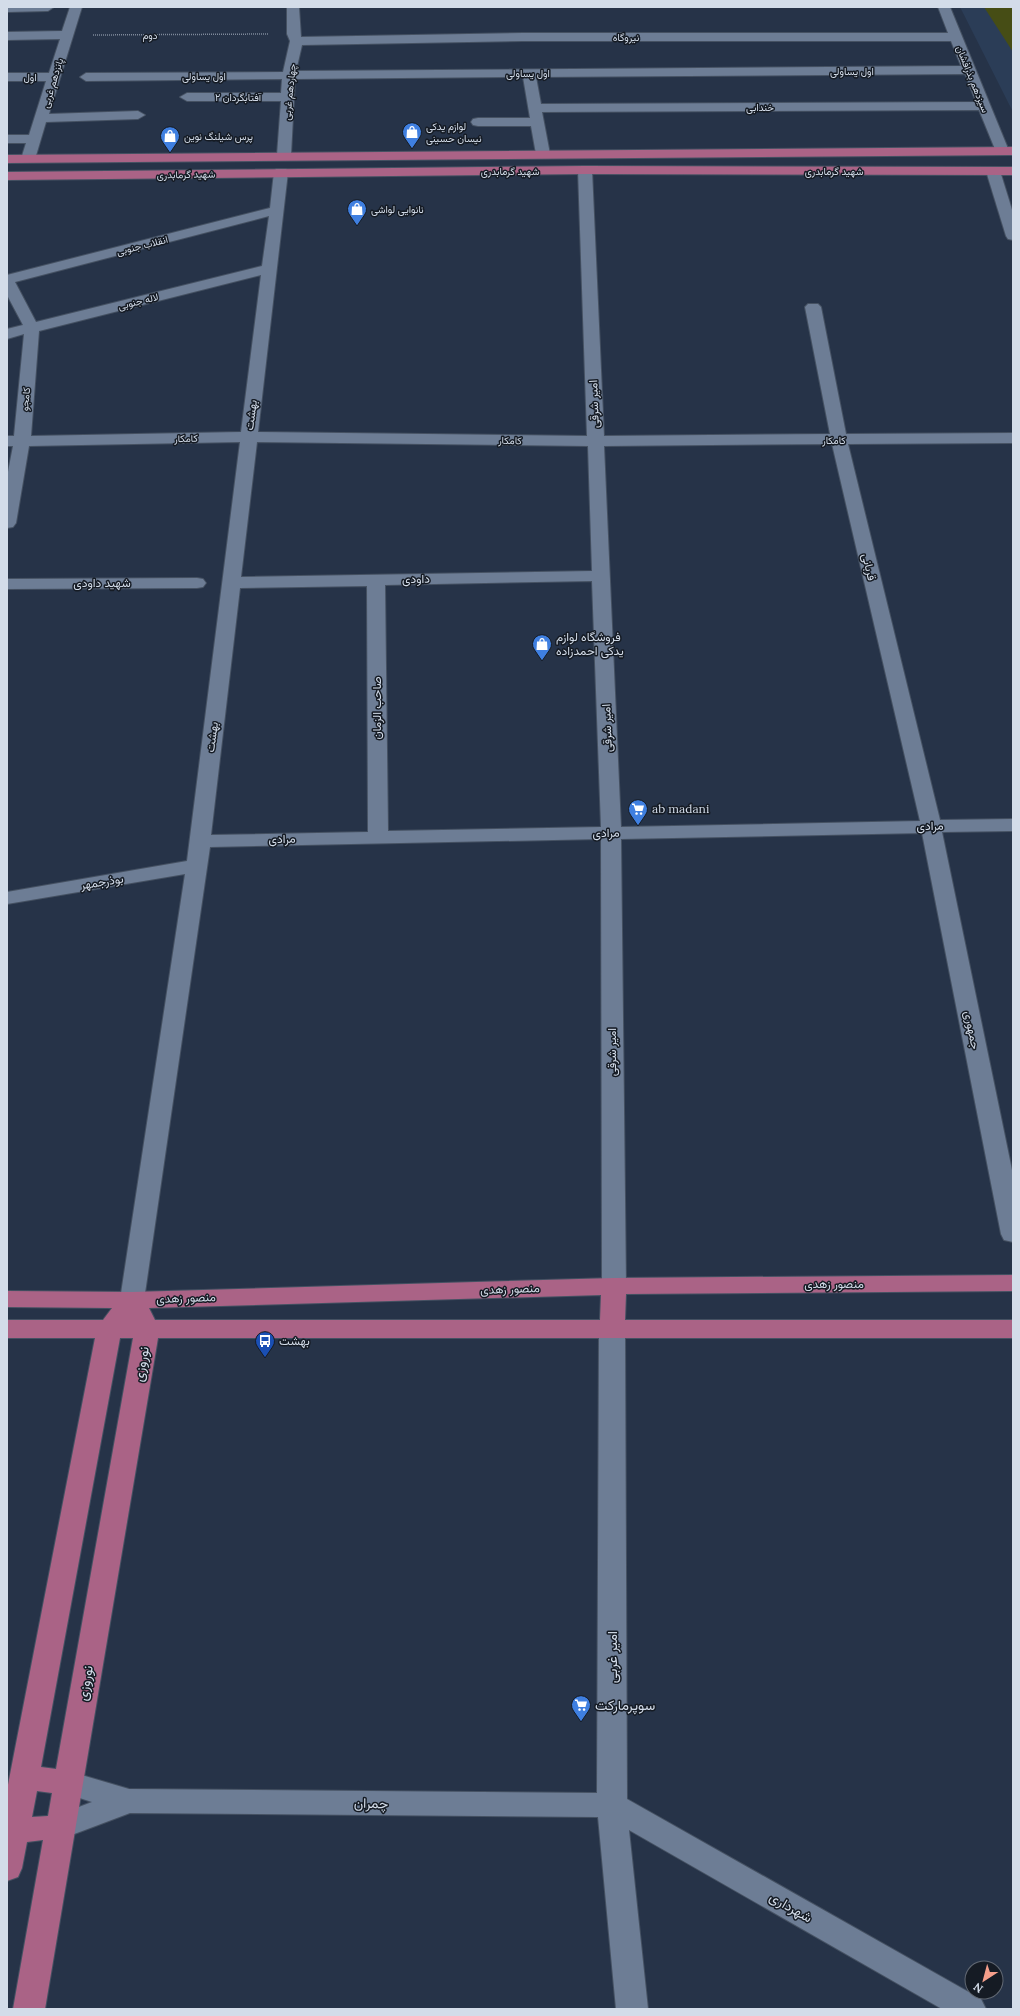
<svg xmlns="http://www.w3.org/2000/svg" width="1020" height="2016" viewBox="0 0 1020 2016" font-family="Lora,Vazirmatn,serif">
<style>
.built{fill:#2b3d57}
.green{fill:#464d15}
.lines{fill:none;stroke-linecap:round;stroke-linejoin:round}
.minor-casing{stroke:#455162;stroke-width:2}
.major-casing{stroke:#455162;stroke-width:2}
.path{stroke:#7f8a9b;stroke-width:1.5;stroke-dasharray:1 1;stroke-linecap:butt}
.minor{fill:#6d7d95;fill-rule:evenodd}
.major{fill:#aa6386;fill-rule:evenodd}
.labels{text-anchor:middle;stroke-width:3;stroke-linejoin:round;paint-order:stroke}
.far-street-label{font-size:10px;fill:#d3dce9;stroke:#151b24}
.far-poi-label{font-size:10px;fill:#d3dce9;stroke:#151b24;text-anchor:start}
.street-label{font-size:12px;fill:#d3dce9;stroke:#151b24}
.poi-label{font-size:12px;fill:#d3dce9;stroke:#151b24;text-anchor:start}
.near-street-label{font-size:14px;fill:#d3dce9;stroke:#151b24}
.near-poi-label{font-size:14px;fill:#d3dce9;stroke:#151b24;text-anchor:start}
</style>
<rect width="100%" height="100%" fill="#263348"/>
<polygon class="built" points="960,7 1013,7 1013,112"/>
<polygon class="green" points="984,7 1013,7 1013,52"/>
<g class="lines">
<g class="minor-casing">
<g id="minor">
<polygon points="7,7 54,7 48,11 7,12"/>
<polygon points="70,7 82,7 49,114 138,111 145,115 138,119 46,122 35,159 33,162 23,162 21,159 26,143 7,143 7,135 29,135 46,81 7,81 7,73 49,73 60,39 7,40 7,32 62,31"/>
<path d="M287 7H299L301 37 523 33H948L938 7H950L1009 151 1007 154H997L979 110 542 112 550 154 548 157H538L536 154 531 126H478L473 125 471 122 473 119 478 118H530L523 77 295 79 291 155 289 158H279L277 155 281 101H187L180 97 187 93H281L282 79 86 81 80 77 86 73 283 72 290 41 287 34ZM523 41H951L961 66 296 71 302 45ZM965 74 976 102 541 104 536 77Z"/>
<path d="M585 166 590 167 592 170 604 436 830 434 805 307 808 304H818L821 307 846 434 1013 433V443L848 444 940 820 1013 819V831L942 832 1013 1175V1242L1004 1240 1001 1234 922 833 621 839 626 1286 623 1292 614 1294 605 1292 602 1286 601 839 210 847 144 1300 141 1306 132 1308 123 1306 120 1300 185 874 7 904V892L187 861 240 442 29 446 16 523 13 527 7 528V477L13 446H7V436H14L24 334 7 339V329L23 325 7 295V275L270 208 274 172 276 169H286L288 172 258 432 587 436 578 170 580 167ZM269 216 262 266 36 322 15 282ZM261 275 241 432 31 436 39 331ZM257 442 588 446 592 571 241 577ZM832 444 920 821 621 827 604 446ZM592 581 601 827 388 831 385 585ZM367 586 368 832 211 835 240 588Z"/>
<polygon points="993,167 998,168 1000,171 1013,213 1013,240 1008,239 1006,236 986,171 988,168"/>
<polygon points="197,578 203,579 206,583 203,587 197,588 7,589 7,579"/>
<polygon points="612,1320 621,1323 625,1329 627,1799 981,1999 986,2009 942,2009 629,1830 648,2009 616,2009 598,1817 130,1813 61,1839 50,1836 46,1827 50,1818 92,1802 58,1791 53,1783 58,1775 68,1771 129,1789 597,1793 599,1329 603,1323"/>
</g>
</g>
<g class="major-casing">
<g id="major">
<polygon points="1013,147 1013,155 7,163 7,155"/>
<polygon points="585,166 1013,167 1013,175 585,174 7,180 7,172"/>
<path d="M1013 1275V1291L626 1294 625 1320H1013V1338H158L45 2009H13L43 1840 27 1842 22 1868 18 1877 7 1881V1790L95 1338H7V1320H103L112 1308 7 1307V1291L132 1292 614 1278ZM601 1295 600 1320H155L149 1308ZM120 1338H133L56 1769 41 1767ZM37 1791 52 1793 48 1816 32 1817Z"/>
</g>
</g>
<polyline class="path" points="93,35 268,34"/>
<use href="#minor" class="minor"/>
<use href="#major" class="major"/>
</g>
<defs>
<g id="shop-pin" transform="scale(1)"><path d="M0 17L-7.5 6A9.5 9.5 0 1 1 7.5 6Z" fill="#3f7fe0" stroke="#151b24"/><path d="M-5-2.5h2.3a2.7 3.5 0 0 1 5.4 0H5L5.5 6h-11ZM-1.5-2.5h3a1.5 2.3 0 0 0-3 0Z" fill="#fff"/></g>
<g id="supermarket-pin" transform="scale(1)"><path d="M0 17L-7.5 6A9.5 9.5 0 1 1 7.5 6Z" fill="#3f7fe0" stroke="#151b24"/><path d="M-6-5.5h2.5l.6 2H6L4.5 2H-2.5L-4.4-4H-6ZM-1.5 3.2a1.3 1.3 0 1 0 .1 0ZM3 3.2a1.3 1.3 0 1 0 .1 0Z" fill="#fff"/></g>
<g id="bus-pin" transform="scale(1)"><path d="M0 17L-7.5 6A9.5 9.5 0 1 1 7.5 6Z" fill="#1a4fb4" stroke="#151b24"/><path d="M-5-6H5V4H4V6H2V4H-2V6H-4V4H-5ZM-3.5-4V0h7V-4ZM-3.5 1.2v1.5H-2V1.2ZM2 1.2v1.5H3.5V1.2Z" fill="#fff"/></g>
</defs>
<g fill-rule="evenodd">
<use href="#shop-pin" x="412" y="132"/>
<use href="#shop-pin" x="170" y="136"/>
<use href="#shop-pin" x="357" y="209"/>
<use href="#shop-pin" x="542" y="644"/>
<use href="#supermarket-pin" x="638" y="809"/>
<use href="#bus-pin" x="265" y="1341"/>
<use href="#supermarket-pin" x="581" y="1705"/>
</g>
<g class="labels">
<g class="far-street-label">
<text x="150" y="39">دوم</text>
<text x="626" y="41">نیروگاه</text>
<text x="852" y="75">اول یساولی</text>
<text x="528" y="77">اول یساولی</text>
<text x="204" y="80">اول یساولی</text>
<text x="30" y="81">اول</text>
<text transform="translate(973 79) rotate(68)" y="4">سیزدهم بذرافشان</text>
<text transform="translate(52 83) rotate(-73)" y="4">پانزدهم غربی</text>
<text transform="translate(289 92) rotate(-84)" y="4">چهاردهم غربی</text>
<text x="238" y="101">آفتابگردان ۲</text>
<text x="760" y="111">خندابی</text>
<text x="510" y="175">شهید گرمابدری</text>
<text x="834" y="175">شهید گرمابدری</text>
<text transform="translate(186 174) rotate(-1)" y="4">شهید گرمابدری</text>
<text transform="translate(142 245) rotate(-14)" y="4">انقلاب جنوبی</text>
<text transform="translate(138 301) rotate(-14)" y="4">لاله جنوبی</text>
<text transform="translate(25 399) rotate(-85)" y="4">کامجو</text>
<text transform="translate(186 438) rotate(-1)" y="4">کامکار</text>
<text transform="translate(510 440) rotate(1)" y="4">کامکار</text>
<text x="834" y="444">کامکار</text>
</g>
<g class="far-poi-label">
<text x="426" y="130">لوازم یدکی<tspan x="426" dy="12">نیسان حسینی</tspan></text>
<text x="184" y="140">پرس شیلنگ نوین</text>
<text x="371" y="213">نانوایی لواشی</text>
</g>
<g class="street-label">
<text transform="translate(594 404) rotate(-92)" y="4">امیر شرقی</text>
<text transform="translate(251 415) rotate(-83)" y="4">بهشت</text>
<text transform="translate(869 567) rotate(77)" y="4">قربانی</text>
<text transform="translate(416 579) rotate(-1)" y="4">داودی</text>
<text x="102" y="587">شهید داودی</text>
<text transform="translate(377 708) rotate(-90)" y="4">صاحب الزمان</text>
<text transform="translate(607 728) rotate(-92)" y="4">امیر شرقی</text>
<text transform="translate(212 737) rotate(-83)" y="4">بهشت</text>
<text transform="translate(930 826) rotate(-1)" y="4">مرادی</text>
<text transform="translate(606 833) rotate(-1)" y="4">مرادی</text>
<text transform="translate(282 839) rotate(-1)" y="4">مرادی</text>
<text transform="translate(102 882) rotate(-9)" y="4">بوذرجمهر</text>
<text transform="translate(972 1030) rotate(79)" y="4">جمهوری</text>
<text transform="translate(612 1052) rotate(-90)" y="4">امیر شرقی</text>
<text x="834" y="1288">منصور زهدی</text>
<text transform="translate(510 1289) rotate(-2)" y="4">منصور زهدی</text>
<text transform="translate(186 1298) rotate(-2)" y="4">منصور زهدی</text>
</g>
<g class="poi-label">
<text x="556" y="641">فروشگاه لوازم<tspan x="556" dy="14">یدکی احمدزاده</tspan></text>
<text x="652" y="813">ab madani</text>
<text x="279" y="1345">بهشت</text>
</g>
<g class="near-street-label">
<text transform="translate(141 1364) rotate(-80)" y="5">نوروزی</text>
<text transform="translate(612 1657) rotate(-90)" y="5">امیر غربی</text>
<text transform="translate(85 1683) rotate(-80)" y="5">نوروزی</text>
<text transform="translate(371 1803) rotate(1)" y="5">چمران</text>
<text transform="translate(791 1907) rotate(30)" y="5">شهرداری</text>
</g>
<g class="near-poi-label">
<text x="595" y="1710">سوپرمارکت</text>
</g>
</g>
<rect width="1020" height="2016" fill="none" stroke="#d3dce9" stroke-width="16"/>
<g transform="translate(984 1980) rotate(216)"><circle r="19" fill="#151b24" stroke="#616873"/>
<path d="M0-3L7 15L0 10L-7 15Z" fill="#f49e8a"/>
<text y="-6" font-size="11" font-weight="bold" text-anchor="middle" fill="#d3dce9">N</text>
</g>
</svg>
